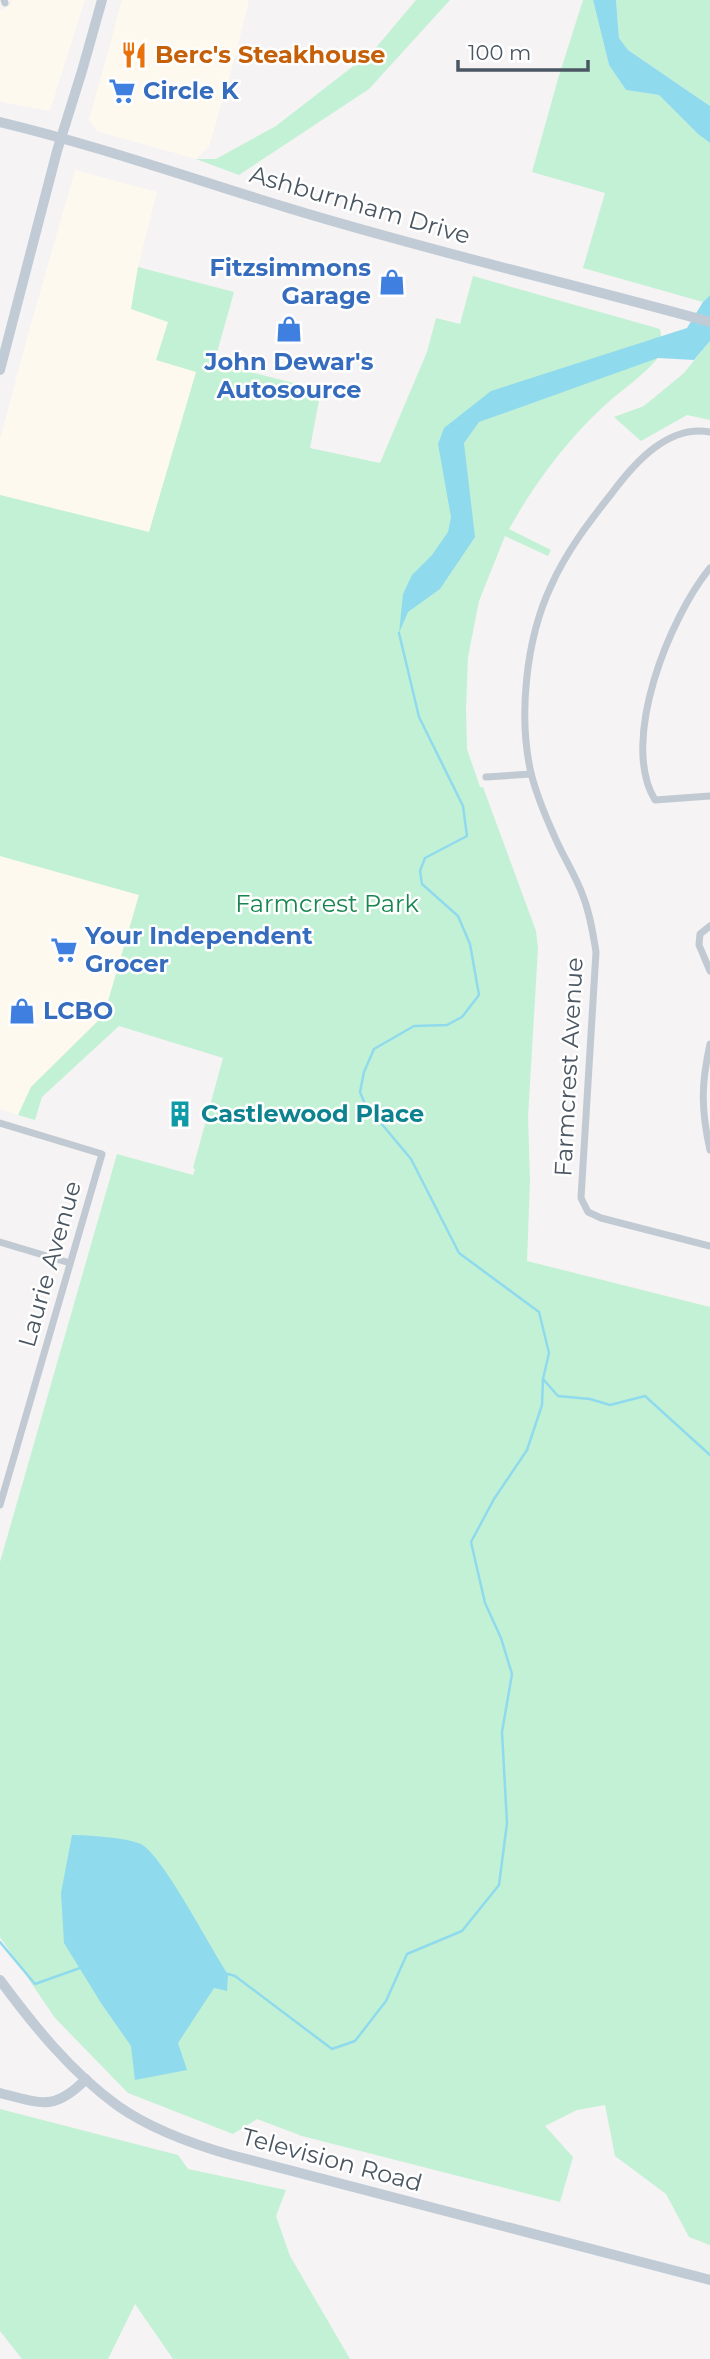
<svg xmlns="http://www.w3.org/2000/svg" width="710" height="2359" viewBox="0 0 710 2359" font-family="Montserrat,sans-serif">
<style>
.commercial{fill:#fdf9ef}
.green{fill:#c3f1d5}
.water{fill:#90daee}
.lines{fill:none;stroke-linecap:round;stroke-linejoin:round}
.stream{stroke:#90daee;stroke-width:2.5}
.street{stroke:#c1cad2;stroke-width:7}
.secondary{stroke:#c1cbd6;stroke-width:10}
.labels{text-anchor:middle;stroke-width:5;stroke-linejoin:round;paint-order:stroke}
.food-label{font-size:24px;font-weight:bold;fill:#c56008;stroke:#fff;text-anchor:start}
.shop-label{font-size:24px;font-weight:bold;fill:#366cbe;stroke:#fff;text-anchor:start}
.street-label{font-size:24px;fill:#4a5661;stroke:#fff}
.park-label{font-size:24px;fill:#17864f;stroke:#fff}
.culture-label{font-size:24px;font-weight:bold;fill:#0d838f;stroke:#fff;text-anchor:start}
</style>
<rect width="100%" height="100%" fill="#f5f3f3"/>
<g class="commercial">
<polygon points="10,0 85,0 50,111 0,102 0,11 12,4"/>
<polygon points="122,0 249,0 236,54 209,147 196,159 97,131 89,120"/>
<polygon points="75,170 157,192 138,267 131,309 168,322 197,371 149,532 0,495 0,439 30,327"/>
<polygon points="0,856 139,895 104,1015 31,1087 18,1115 0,1109"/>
</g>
<g class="green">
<polygon points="416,0 450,0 369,89 239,175 196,159 216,159 276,126 374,50"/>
<polygon points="583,0 593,0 609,65 626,90 659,95 698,134 710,143 710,295 703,302 583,268 605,193 532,172 558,79"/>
<polygon points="616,0 710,0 710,106 628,50 619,38"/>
<path d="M138 267 234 292 214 363 321 390 310 448 380 463 427 352 436 318 460 324 473 276 660 329C662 337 662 352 656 360 644 375 619 392 604 406 565 442 535 483 509 529L551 550 548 556 505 536 479 601 468 657 466 709 467 749 480 787H483L536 931 538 948 528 1117 530 1180 527 1261 710 1307V2245L689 2237 666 2194 615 2156 605 2105 577 2110 545 2126 573 2157 560 2202 302 2136 257 2119 233 2134 128 2093 55 2018 0 1937V1562L117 1154 193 1175 195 1169 193 1168 223 1058 119 1026 42 1097 35 1120 18 1115 31 1087 104 1015 139 895 0 856V495L149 532 196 372 156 360 168 322 131 309Z"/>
<polygon points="710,341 710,420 687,415 641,441 614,417 644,406 684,373"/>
<polygon points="0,2109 178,2155 188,2169 286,2190 276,2216 290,2256 350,2359 173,2359 135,2304 108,2359 22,2359 0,2331"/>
</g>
<g class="water">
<polygon points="593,0 616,0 619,38 628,50 710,106 710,143 698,134 659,95 626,90 609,65"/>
<polygon points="710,295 710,341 694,360 658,358 479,422 464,443 475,537 440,589 408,612 399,633 403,594 412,575 432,555 448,532 451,517 438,444 444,428 491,391 687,328 703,302"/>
<path d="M72 1835C87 1835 129 1838 141 1844 164 1857 210 1948 228 1974L227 1991 214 1988 178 2043 187 2070 135 2080 131 2046 101 2003 64 1943 61 1893Z"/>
</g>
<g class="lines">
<g class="stream">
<polyline points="543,1379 558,1396 590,1399 610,1405 645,1396 710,1455"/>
<polyline points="0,1942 35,1984 80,1968"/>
<polyline points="228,1974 235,1976 332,2049 355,2041 386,2001 407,1954 462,1931 499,1885 507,1823 502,1732 512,1674 501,1638 485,1603 471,1542 494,1499 527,1450 542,1405 543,1379 549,1353 539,1312 459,1253 411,1159 365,1104 360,1092 364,1072 374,1049 414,1026 447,1025 462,1017 479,995 470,944 458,916 422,884 420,871 425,858 467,836 463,806 419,717 399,633"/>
</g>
<g class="street">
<polyline points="4,0 5,3"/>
<path d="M710 432C669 424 635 462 612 493 589 522 566 552 551 586 526 639 518 716 531 773 536 793 545 815 553 833 562 855 575 874 583 896 590 914 593 933 596 952L581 1198 588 1212 601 1218 710 1246"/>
<path d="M710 568C670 617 619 741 655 800L710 796"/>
<polyline points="486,777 531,774"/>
<polyline points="710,926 700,934 699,945 710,971"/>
<path d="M710 1044C701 1085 701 1109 710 1150"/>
<polyline points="0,1123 102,1154 0,1505"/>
<polyline points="0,1242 70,1263"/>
</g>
<g class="secondary">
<path d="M0 122C96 145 190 178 285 207 425 250 569 283 710 322"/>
<polyline points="0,370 57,151 82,71 102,0"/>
<path d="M0 1980C34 2026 71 2072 118 2106 151 2129 192 2144 231 2155L710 2280"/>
<path d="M0 2093C40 2103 54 2112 86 2079"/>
</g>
</g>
<defs>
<g id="restaurant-bare" transform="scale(2.1)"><path d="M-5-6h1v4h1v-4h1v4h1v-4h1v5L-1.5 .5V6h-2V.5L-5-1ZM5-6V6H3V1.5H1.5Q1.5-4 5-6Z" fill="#e8710a" stroke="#fff" stroke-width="2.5" paint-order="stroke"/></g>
<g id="supermarket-bare" transform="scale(2.1)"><path d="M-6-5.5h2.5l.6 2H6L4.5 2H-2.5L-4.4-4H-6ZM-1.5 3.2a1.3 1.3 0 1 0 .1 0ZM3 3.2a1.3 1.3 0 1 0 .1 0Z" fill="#3f7fe0" stroke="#fff" stroke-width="2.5" paint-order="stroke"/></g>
<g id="shop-bare" transform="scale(2.1)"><path d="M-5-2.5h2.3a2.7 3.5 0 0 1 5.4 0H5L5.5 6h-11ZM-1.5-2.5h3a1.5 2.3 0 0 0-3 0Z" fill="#3f7fe0" stroke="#fff" stroke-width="2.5" paint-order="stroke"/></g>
<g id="building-bare" transform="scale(2.1)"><path d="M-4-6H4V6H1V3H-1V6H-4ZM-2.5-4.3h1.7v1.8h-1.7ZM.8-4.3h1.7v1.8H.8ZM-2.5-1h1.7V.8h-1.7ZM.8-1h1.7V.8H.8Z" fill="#0f9aa8" stroke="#fff" stroke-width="2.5" paint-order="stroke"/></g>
</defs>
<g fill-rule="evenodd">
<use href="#restaurant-bare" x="134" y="55"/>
<use href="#supermarket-bare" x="122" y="91"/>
<use href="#shop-bare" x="392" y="282"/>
<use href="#shop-bare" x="289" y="329"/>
<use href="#supermarket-bare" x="64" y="950"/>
<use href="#shop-bare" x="22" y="1011"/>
<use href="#building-bare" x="180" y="1114"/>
</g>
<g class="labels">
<g class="food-label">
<text x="155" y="63">Berc's Steakhouse</text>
</g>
<g class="shop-label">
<text x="143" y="99">Circle K</text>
<text x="371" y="276" text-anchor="end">Fitzsimmons<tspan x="371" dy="28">Garage</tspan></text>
<text x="289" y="370" text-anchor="middle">John Dewar's<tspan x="289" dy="28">Autosource</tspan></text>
<text x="85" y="944">Your Independent<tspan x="85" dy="28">Grocer</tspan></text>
<text x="43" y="1019">LCBO</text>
</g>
<g class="street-label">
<text transform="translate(360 205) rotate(16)" y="8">Ashburnham Drive</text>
<text transform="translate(569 1067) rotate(-87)" y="8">Farmcrest Avenue</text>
<text transform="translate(50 1264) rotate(-74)" y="8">Laurie Avenue</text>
<text transform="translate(332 2160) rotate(15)" y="8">Television Road</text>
</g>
<g class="park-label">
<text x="327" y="912">Farmcrest Park</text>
</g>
<g class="culture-label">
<text x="201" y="1122">Castlewood Place</text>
</g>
</g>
<path d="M458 60v10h130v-10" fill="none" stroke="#4a5661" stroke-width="3.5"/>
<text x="468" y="60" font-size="21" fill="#4a5661" stroke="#ffffff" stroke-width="5" paint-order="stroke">100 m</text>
</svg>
